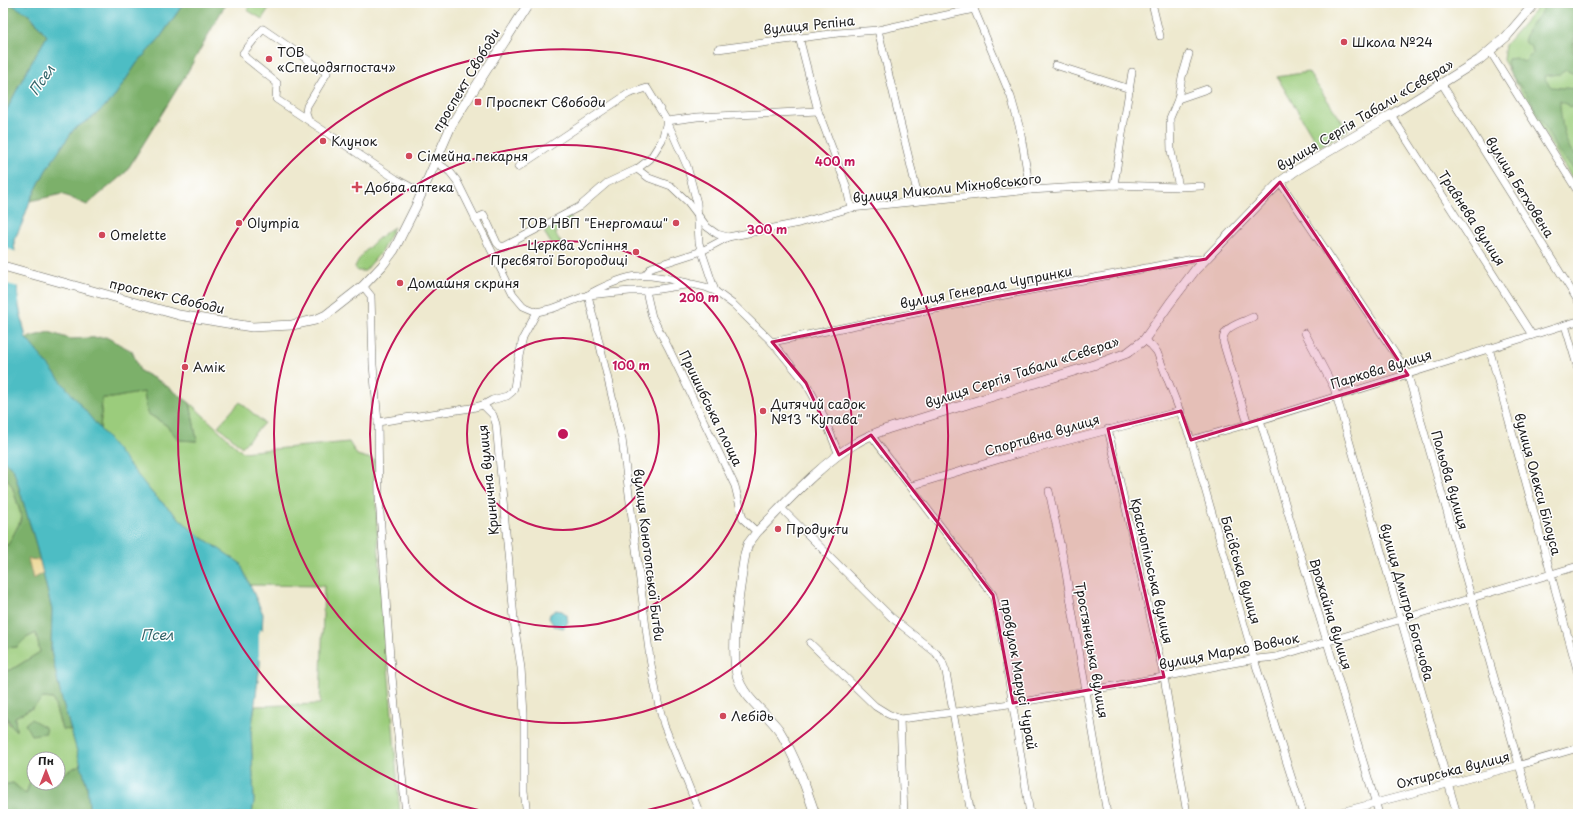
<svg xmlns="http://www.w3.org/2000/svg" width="1581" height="817" viewBox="0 0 1581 817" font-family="'Playpen Sans',sans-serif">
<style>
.green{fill:#9bcc7b;stroke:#5c744c}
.forest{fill:#7cb06b;stroke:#4c6644}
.sand{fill:#eeda9e;stroke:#857b5d}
.water{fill:#4ebdc4;stroke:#356c70}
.pier{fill:#eee9cf}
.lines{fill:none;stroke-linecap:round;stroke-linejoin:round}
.minor-casing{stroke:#66645b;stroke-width:8}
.major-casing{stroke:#66645b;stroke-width:10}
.minor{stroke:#fff;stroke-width:7}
.major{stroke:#fff;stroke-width:9}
.marked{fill:#c2185b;fill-opacity:0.2;stroke:#c2185b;stroke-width:3;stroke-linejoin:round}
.ring{fill:none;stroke:#c2185b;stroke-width:2}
.poi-dot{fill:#d1495b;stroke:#fff;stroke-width:1.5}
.labels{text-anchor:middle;stroke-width:3;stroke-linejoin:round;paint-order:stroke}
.street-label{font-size:13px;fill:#1c1c1c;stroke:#fff}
.poi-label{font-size:13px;fill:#1c1c1c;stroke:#fff;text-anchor:start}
.water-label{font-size:14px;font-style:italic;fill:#326468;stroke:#fff}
.centre{fill:#c2185b;stroke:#fff;stroke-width:2}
.ring-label{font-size:12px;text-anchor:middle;font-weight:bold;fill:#c2185b;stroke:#fff;stroke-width:3;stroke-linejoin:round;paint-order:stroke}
</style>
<rect width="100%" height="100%" fill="#fff"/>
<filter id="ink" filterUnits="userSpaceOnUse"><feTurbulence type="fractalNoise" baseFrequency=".025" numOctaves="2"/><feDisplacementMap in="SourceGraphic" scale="8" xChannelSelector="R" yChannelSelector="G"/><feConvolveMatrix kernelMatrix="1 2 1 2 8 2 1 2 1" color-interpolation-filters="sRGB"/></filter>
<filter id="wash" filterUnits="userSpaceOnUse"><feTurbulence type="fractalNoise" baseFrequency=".012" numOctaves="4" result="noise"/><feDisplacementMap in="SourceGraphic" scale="16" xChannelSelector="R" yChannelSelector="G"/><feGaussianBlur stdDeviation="0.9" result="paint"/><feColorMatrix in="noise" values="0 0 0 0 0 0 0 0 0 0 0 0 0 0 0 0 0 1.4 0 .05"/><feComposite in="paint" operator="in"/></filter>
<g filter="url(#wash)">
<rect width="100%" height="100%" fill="#eee9cf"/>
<g class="green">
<polygon points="251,3 272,3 262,19 247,10"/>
<polygon points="1541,3 1578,3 1578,187 1555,152 1503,60 1505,45"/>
<polygon points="1308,72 1348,130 1319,147 1277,77"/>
<polygon points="570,216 573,222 555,233 562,244 554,248 544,232"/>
<path d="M394 227 381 252 365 271H357L355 267C359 254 382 234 394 227Z"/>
<polygon points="144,392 147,413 166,425 179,440 197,441 190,403 242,452 349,442 357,455 375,460 377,529 400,814 252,814 254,801 251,732 255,706 320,704 324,586 250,585 239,563 194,532 153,494 100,431 102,398 112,398"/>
<polygon points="240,402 264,423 242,447 218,426"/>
<polygon points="3,473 12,486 22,518 8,546 3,544"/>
<polygon points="36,633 40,652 11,670 3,671 3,648 17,647 26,638"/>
<polygon points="43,698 53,699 62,729 71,730 81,764 63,774 58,771 58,759 34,759 34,775 32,776 26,794 13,783 3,785 3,703 8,723 16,730 15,717 34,707"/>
</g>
<g class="forest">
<path d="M3 3C22 3 36 23 47 36L25 74 3 117Z"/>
<polygon points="184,3 226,3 187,73 126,172 87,205 62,194 30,201 46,170 74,129 93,117 112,100 137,63 159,39"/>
<path d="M1546 3H1578C1578 9 1579 17 1578 23 1576 33 1572 43 1573 52L1578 55V76L1566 70 1560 74 1544 76 1545 79 1551 87 1578 89V103L1571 107 1560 101V105C1561 117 1564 152 1578 155V176L1577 172 1558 152 1532 102 1510 73 1507 62 1508 59 1516 58 1524 62 1532 54 1531 47 1524 41 1529 27 1539 16Z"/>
<polygon points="49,332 70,339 106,337 132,351 140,371 161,382 190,403 197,441 179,440 166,425 147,413 144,392 112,398 102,398 100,431 26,338"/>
<path d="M3 460 13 468 35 541 52 610 51 651 61 696 71 730 62 729 53 699 43 698 34 707 15 717 16 731C0 715 3 692 3 671L11 670 40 652 36 633 26 638 17 647 3 648V544L8 545 22 518 12 486 3 473Z"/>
<polygon points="31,719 45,727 46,733 31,735 25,724"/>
<polygon points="81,764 87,786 90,814 3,814 3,785 13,783 26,794 32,776 34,775 34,783 58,783 58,771 63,774"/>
</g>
<polygon class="sand" points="28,559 40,560 44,573 33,579"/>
<g class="water">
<polygon points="9,3 184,3 159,39 137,63 112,100 93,117 74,129 46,170 30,201 22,224 14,240 19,306 26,338 153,494 194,532 240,563 263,614 260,665 251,732 254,801 252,814 90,814 87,786 61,696 51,651 52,610 35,541 13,468 3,460 3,117 25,74 47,36 31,16"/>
<polygon points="556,610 562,611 567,615 568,622 564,628 554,626 549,618 550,614"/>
</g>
<g class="pier">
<polygon points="3,247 17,252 19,287 3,283"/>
<polygon points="259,630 264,630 262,659 259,659"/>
</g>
</g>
<g filter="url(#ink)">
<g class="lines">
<g class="minor-casing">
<g id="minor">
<polyline points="1152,3 1160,36"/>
<polyline points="974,9 1011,97 1020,129 1030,190"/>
<polyline points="878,30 919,200"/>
<polyline points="799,37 818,111 846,185 851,208"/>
<polyline points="718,49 838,33 878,30 974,9"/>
<polyline points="1490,51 1578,192"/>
<polyline points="1055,65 1130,89"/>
<polyline points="1442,84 1578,301"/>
<polyline points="1178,99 1207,89"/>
<polyline points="1391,115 1532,335"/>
<polyline points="308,120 306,112 307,106 327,73 263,29 243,53 246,58 277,83 276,99 396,179 422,193"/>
<polyline points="435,161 450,172 457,181 513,294 523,306 537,312 554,308 588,295 630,291 646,291 692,284 705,287 715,291 734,305 772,342 806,383 821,410 839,455"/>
<polyline points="518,167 628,94 647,88 667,121 687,166 697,203 699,243 715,291"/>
<polyline points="637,169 649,178 671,186 688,202 707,227 717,234 728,237"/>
<polyline points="1280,182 1404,367 1408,375 1533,814"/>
<polyline points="1114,185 1132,72"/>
<polyline points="1179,187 1171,151 1170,118 1178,99 1182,77 1189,54"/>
<polyline points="475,219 484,215 497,243 501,247 505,246 579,207 607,183 637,169 650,159 662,140 667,121 697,117 818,111"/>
<polyline points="645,275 652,267 702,251 728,237 799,223 851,208 1030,190 1114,185 1179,187 1201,186"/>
<polyline points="363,286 371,296 373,365 378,422 379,498 390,657 406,814"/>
<polyline points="646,291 652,317 668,347 735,486 743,519 757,532"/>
<path d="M591 293C633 271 643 273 688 283"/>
<polyline points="588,295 622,439 650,659 658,702 664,725 700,814"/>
<polyline points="1565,325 1578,369"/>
<polyline points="1305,333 1334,388 1457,814"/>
<polyline points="1144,340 1151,345 1157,352 1191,440 1254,659 1303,814"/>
<polyline points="772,342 1005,295 1193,259 1206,259"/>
<polyline points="1489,348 1578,673"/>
<polyline points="483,405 493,415 496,424 515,629 521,668 524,714 524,792 527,814"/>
<polyline points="1260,420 1379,814"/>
<polyline points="378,422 471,408 483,405 492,400 507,396 512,392 514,388 518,361 523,338 537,312"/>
<path d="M1248 424 1223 342C1222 326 1241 323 1253 317"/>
<polyline points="1108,429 1164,677 1187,814"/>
<polyline points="871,435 993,595 999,618 1030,814"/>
<polyline points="1191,440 1248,424 1578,321"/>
<polyline points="911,486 1020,453 1181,411"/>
<polyline points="1049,491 1064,562 1107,814"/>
<polyline points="781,508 891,617 936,653 942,661 946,672 971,814"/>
<polyline points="810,643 875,706 888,714 900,719 904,814"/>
<path d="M900 719C988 709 1076 693 1163 677 1201 670 1238 660 1276 657L1578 566"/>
<polyline points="1333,814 1520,765 1578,748"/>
</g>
</g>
<g class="major-casing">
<g id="major">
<polyline points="3,266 179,315 233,324 252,327 292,325 315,320 326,315 363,286 382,266 394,250 416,206 452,124 529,3"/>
<path d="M815 814C805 785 795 756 779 730 766 712 743 698 737 675 730 644 740 586 745 554L748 544 757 532C785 504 821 463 856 443 865 437 876 433 887 429L1103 362 1127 353 1144 340 1170 303 1196 269 1280 182 1295 171 1391 115 1479 60 1506 37 1535 3"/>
</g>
</g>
<use href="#minor" class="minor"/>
<use href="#major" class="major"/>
</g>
</g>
<path class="marked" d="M1280 182 1408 375 1191 440 1181 411 1108 429 1164 677 1013 703 993 595 871 435 839 455 806 383 772 342 1005 295 1206 259Z"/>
<g class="ring">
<circle cx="563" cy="434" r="96"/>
<circle cx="563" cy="434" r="193"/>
<circle cx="563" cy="434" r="289"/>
<path d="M499 814A385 385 0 1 1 627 814"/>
</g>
<g class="poi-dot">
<circle cx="1344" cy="42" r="4"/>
<circle cx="269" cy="59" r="4"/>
<rect x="474" y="98" width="8" height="8" rx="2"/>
<circle cx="323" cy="141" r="4"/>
<circle cx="409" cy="156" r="4"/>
<path d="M355 181h4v4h4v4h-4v4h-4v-4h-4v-4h4z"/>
<circle cx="239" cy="223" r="4"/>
<circle cx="676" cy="223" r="4"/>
<circle cx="102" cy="235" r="4"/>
<circle cx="636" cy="252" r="4"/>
<circle cx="400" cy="283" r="4"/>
<circle cx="185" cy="367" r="4"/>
<circle cx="763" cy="411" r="4"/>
<circle cx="778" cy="529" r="4"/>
<circle cx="723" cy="716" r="4"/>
</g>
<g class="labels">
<g class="street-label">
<text transform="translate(809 25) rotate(-6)" y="5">вулиця Рєпіна</text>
<text transform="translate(466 80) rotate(-59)" y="5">проспект Свободи</text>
<text transform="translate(1365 115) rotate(-31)" y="5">вулиця Сергія Табали «Сєвєра»</text>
<text transform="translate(1520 187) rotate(58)" y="5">вулиця Бетховена</text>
<text transform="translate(947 188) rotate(-6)" y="5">вулиця Миколи Міхновського</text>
<text transform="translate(1472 218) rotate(57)" y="5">Травнева вулиця</text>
<text transform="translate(986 287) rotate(-11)" y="5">вулиця Генерала Чупринки</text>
<text transform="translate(167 296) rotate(13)" y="5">проспект Свободи</text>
<text transform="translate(1381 369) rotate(-17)" y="5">Паркова вулиця</text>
<text transform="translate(1022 372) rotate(-18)" y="5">вулиця Сергія Табали «Сєвєра»</text>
<text transform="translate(711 408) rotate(64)" y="5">Пришибська площа</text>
<text transform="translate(1042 435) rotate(-16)" y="5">Спортивна вулиця</text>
<text transform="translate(488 480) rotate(-96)" y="5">Кринична вулиця</text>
<text transform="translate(1450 480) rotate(74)" y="5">Польова вулиця</text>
<text transform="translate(1538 484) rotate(75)" y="5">вулиця Олекси Білоуса</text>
<text transform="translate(649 555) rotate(83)" y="5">вулиця Конотопської Битви</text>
<text transform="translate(1241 570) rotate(74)" y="5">Басівська вулиця</text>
<text transform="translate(1152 571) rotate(77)" y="5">Краснопільська вулиця</text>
<text transform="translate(1407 602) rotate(74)" y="5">вулиця Дмитра Богачова</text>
<text transform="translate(1331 614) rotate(73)" y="5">Врожайна вулиця</text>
<text transform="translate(1092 650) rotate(80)" y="5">Тростянецька вулиця</text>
<text transform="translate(1229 651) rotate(-11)" y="5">вулиця Марко Вовчок</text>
<text transform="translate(1019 674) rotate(80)" y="5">провулок Марусі Чурай</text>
<text transform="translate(1453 770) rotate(-14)" y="5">Охтирська вулиця</text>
</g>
<g class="poi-label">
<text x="1352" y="47">Школа №24</text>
<text x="277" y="57">ТОВ<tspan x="277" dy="15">«Спецодягпостач»</tspan></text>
<text x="486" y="107">Проспект Свободи</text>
<text x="331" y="146">Клунок</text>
<text x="417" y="161">Сімейна пекарня</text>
<text x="365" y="192">Добра аптека</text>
<text x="247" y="228">Olympia</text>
<text x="668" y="228" text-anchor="end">ТОВ НВП "Енергомаш"</text>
<text x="110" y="240">Omelette</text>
<text x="628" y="250" text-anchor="end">Церква Успіння<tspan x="628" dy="15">Пресвятої Богородиці</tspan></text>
<text x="408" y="288">Домашня скриня</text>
<text x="193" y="372">Амік</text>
<text x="771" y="409">Дитячий садок<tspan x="771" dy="15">№13 "Купава"</tspan></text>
<text x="786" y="534">Продукти</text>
<text x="731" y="721">Лебідь</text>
</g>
<g class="water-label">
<text transform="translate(42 80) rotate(-55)" y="5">Псел</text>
<text x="157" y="640">Псел</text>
</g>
</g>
<circle cx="563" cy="434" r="6" class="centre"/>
<g class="ring-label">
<text x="835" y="166">400 m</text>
<text x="767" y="234">300 m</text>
<text x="699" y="302">200 m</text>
<text x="631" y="370">100 m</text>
</g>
<rect width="1581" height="817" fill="none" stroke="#fff" stroke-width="16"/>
<g transform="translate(46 771)"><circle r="19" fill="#ffffff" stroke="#a4a4a4"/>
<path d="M0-3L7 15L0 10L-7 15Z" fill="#d1495b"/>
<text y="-6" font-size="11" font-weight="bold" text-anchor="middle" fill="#1c1c1c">Пн</text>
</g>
</svg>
